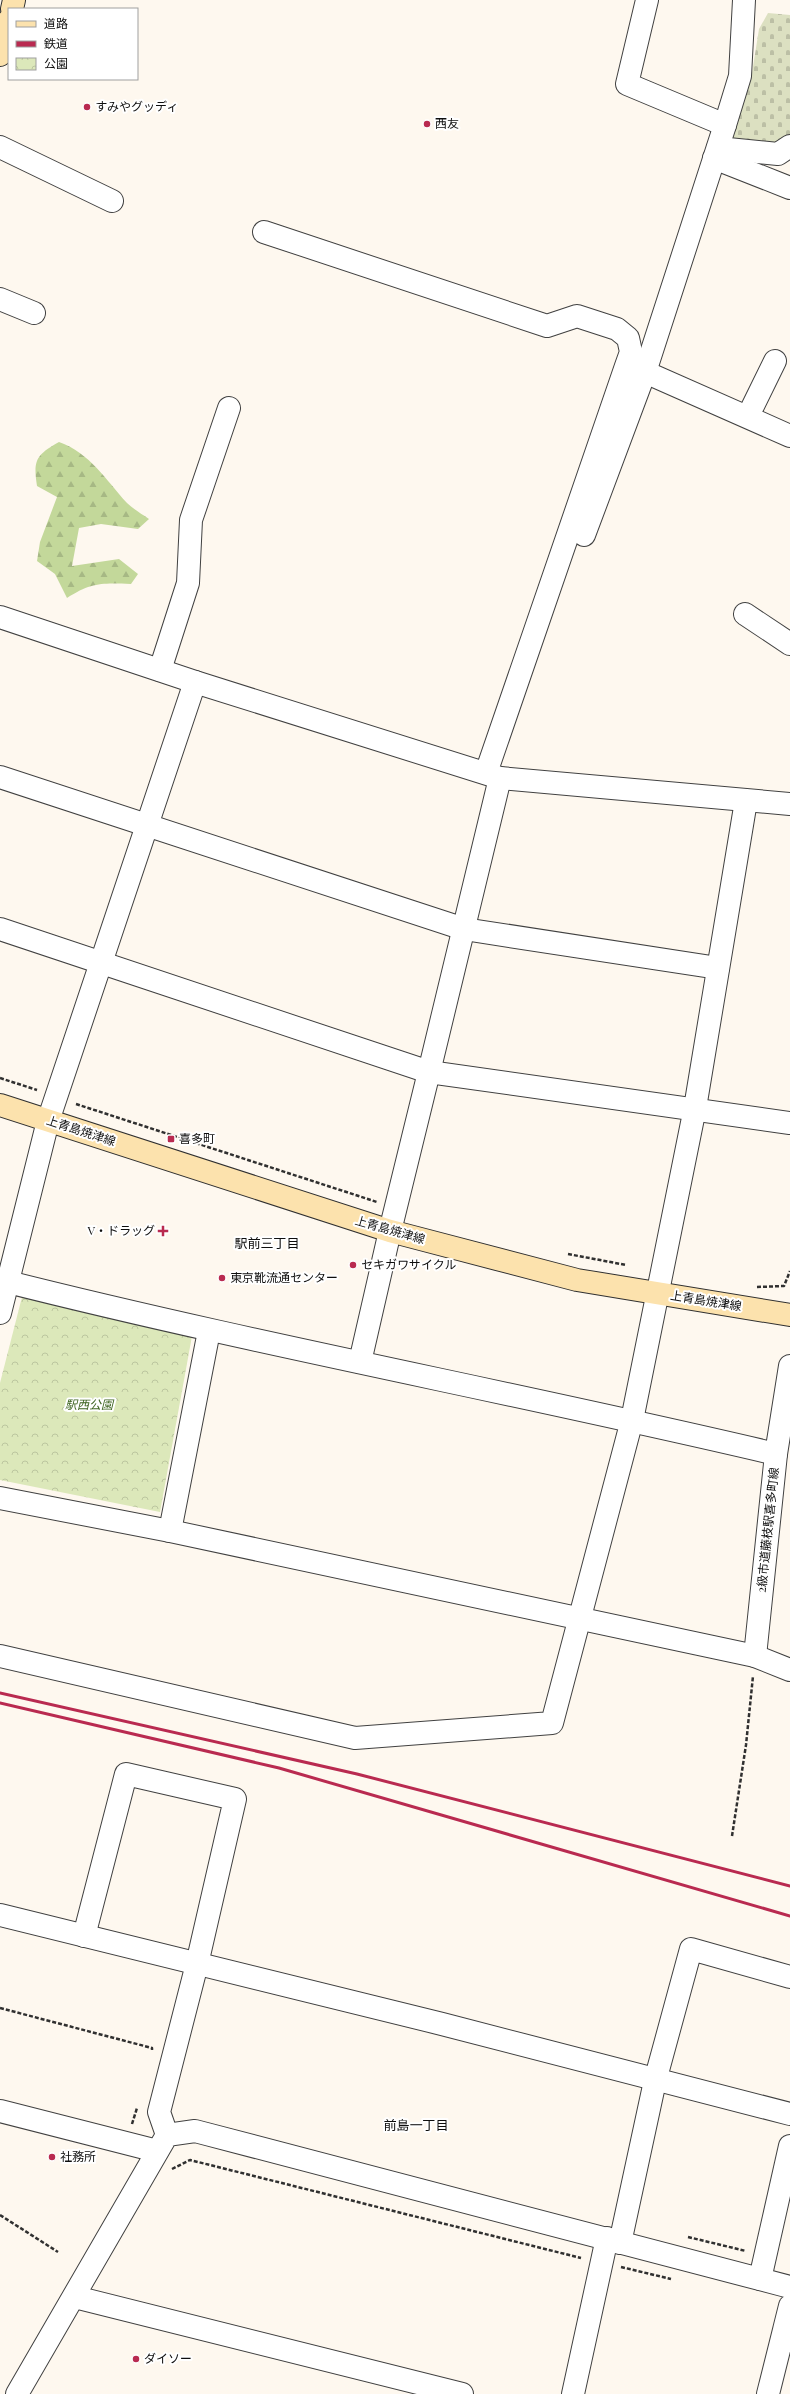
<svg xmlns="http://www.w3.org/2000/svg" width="790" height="2394" viewBox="0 0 790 2394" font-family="'Playfair Display','Noto Sans JP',serif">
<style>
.forest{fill:url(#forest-firs)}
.cemetery{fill:url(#cemetery-stones)}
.park{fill:url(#park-crowns)}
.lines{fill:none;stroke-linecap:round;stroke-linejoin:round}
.minor-casing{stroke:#414141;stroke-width:24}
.tertiary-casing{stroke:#414141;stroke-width:24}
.secondary-casing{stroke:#303030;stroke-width:24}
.path{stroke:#303030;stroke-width:2.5;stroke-dasharray:4 2;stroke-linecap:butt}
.minor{stroke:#fff;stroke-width:22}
.tertiary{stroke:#fff;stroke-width:22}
.secondary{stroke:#fce2ad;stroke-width:22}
.rail{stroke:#b92a50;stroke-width:3}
.poi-dot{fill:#b92a50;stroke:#fff;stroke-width:1.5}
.labels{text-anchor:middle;stroke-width:4;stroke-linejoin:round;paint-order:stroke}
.poi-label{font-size:12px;fill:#0e0e0e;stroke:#fff;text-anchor:start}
.street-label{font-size:12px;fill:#0e0e0e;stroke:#fff}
.park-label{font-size:12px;font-style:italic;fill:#3d6420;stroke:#fff}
.neighbourhood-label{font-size:13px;fill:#0e0e0e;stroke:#fff}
</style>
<defs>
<pattern id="forest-firs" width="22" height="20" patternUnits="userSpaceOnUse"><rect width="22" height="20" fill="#c3d89a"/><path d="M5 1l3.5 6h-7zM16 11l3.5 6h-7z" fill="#a6b884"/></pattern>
<pattern id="cemetery-stones" width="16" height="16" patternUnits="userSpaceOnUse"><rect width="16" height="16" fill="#dce0c1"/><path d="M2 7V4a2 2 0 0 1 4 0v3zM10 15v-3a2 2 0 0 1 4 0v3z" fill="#bcbfa5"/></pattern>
<pattern id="park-crowns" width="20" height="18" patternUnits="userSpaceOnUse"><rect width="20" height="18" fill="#dce8ba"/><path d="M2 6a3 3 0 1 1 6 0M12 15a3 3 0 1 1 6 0" fill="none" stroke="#bcc69f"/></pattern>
</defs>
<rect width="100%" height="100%" fill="#fef8ef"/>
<path class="forest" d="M59 442C90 453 106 480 127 503 133 509 142 514 149 519L138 529 101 524 79 528 72 566 119 559 138 574 131 584C102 583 92 582 67 598L55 574 37 561 40 542 57 497 37 486C33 460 36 455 59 442Z"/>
<polygon class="cemetery" points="768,13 790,15 790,134 770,149 727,138 752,73 759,29"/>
<polygon class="park" points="22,1297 192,1336 160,1512 0,1480 0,1383"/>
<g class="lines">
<g class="minor-casing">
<g id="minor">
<polyline points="647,0 627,84 725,125 740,76 744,0"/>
<polyline points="0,147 112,201"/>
<polyline points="718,148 778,154 790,146"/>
<polyline points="714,158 790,188"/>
<polyline points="264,232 547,326 577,316 617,329 628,338 631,352 626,366 486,773"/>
<polyline points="0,299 34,313"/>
<polyline points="645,372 790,436"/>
<polyline points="748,416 775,361"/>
<polyline points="584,535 645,372 725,125"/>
<polyline points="745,614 790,644"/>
<polyline points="160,670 188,583 191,520 229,408"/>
<polyline points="0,777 464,929 718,968"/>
<polyline points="0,929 429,1072 500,778"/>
<path d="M0 1280C257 1345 518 1393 776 1454"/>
<polyline points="0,1313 48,1121 195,682"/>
<polyline points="360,1362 390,1231 429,1072 790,1123"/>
<polyline points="0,1498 170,1531 755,1656 776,1454 790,1366"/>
<polyline points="170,1531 209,1331"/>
<polyline points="0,1656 355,1738 552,1723 632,1420 695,1108 746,801"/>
<polyline points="0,1915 442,2024 790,2114"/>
<polyline points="84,1936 126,1774 235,1799 197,1964 159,2112 167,2135"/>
<polyline points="0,2111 157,2151"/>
<polyline points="620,2243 655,2081 691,1949 790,1977"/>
<polyline points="75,2297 462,2394"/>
<polyline points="768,2394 790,2306"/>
</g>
</g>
<g class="tertiary-casing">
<g id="tertiary">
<polyline points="0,617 195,682 500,778 790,804"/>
<polyline points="755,1656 790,1670"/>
<polyline points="760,2279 790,2146"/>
<polyline points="17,2394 167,2135 195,2131 790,2287"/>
<polyline points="573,2394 607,2238"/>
</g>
</g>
<g class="secondary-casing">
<g id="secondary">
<polyline points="12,9 14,0"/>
<polyline points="0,55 9,20"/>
<polyline points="0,1105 390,1231 577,1280 790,1315"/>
</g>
</g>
<g class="path">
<polyline points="0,1078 37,1090"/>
<polyline points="76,1104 377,1202"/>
<polyline points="568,1254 626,1265"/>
<polyline points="757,1287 784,1286 790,1271"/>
<polyline points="732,1836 746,1745 753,1676"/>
<polyline points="0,2008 152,2048 152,2050"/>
<polyline points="132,2124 137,2108"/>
<polyline points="172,2169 190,2160 581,2258"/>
<polyline points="0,2215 58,2252"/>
<polyline points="688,2237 746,2251"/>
<polyline points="621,2267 671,2279"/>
</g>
<use href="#minor" class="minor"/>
<use href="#tertiary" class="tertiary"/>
<use href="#secondary" class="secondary"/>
<g class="rail">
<polyline points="0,1693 357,1774 790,1886"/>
<polyline points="0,1703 279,1768 790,1916"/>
</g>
</g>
<g class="poi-dot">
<circle cx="87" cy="107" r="4"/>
<circle cx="427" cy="124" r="4"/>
<rect x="167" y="1135" width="8" height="8" rx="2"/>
<path d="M161 1225h4v4h4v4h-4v4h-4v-4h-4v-4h4z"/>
<circle cx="353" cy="1265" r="4"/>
<circle cx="222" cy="1278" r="4"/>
<circle cx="52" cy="2157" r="4"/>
<circle cx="136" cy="2359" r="4"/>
</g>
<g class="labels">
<g class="poi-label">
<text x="95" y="111">すみやグッディ</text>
<text x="435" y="128">西友</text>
<text x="179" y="1143">喜多町</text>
<text x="155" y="1235" text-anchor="end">V・ドラッグ</text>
<text x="361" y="1269">セキガワサイクル</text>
<text x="230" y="1282">東京靴流通センター</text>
<text x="60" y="2161">社務所</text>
<text x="144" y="2363">ダイソー</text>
</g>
<g class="street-label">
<text transform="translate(81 1131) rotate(18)" y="4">上青島焼津線</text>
<text transform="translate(390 1230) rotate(16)" y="4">上青島焼津線</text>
<text transform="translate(706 1301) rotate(9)" y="4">上青島焼津線</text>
<text transform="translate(768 1530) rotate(-84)" y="4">2級市道藤枝駅喜多町線</text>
</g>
<g class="park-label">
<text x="89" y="1409">駅西公園</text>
</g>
<g class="neighbourhood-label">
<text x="267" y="1248">駅前三丁目</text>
<text x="416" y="2130">前島一丁目</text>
</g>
</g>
<rect x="8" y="8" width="130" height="72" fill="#ffffff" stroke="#9f9f9f"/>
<rect x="16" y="21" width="20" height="6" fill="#fce2ad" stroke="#9f9f9f"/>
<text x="44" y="28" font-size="12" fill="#0e0e0e">道路</text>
<rect x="16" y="41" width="20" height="6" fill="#b92a50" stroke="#9f9f9f"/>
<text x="44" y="48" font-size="12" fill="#0e0e0e">鉄道</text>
<rect x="16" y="58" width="20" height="12" fill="url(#park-crowns)" stroke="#9f9f9f"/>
<text x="44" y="68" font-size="12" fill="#0e0e0e">公園</text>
</svg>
